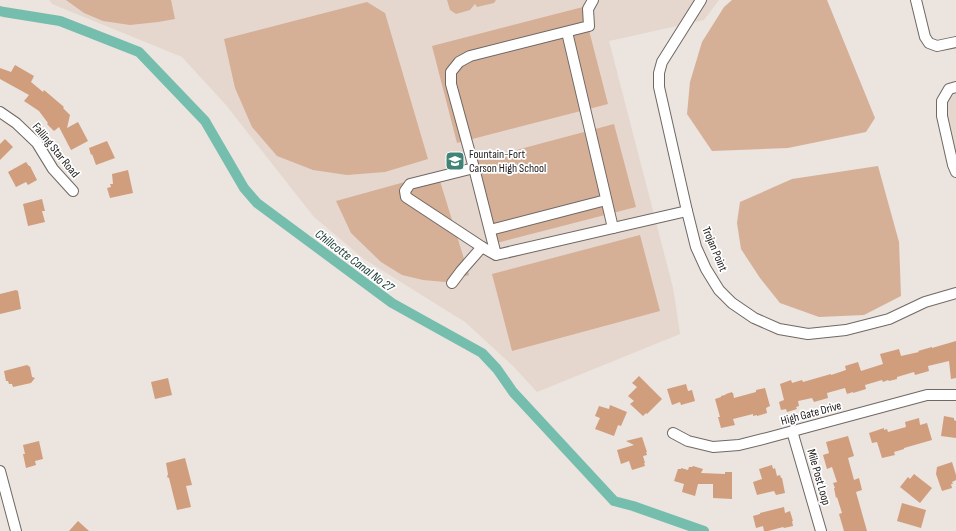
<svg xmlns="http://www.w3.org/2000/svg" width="956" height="531" viewBox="0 0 956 531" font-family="'Sofia Sans Condensed',sans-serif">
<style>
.built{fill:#e6d7ce}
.green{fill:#d6af97}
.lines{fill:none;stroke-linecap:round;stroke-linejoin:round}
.canal{stroke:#75bdad;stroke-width:10}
.building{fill:#d09d7d}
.minor-casing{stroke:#6f6864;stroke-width:12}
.minor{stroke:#fff;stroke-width:10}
.labels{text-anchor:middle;stroke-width:3.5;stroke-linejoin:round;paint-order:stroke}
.street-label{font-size:12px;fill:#23201f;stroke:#fff}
.poi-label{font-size:12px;fill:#23201f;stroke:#fff;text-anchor:start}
.water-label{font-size:13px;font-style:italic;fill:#163832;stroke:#fff}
</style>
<rect width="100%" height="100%" fill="#ebe4df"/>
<g class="built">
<polygon points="49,0 719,0 704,20 609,41 673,288 680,334 537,392 514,367 465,322 364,259 314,217 226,105 182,57 52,4"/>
<polygon points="956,87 956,172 942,116 949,89"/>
</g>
<g class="green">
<polygon points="66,0 171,0 175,19 158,22 130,25 103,21 84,13"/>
<polygon points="447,0 496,0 494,3 477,7 475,4 470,10 456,14 450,10"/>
<polygon points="732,0 827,0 875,118 866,132 788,148 712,151 687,114 690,82 702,42 724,7"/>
<polygon points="367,2 385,13 428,159 385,172 347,175 313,170 277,156 252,127 235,88 224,39"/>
<polygon points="583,7 608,104 457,143 432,46"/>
<polygon points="614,124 636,207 489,245 468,163"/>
<polygon points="878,166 899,242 901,296 864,315 819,317 780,303 760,278 741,249 737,223 740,202 792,179"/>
<polygon points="430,175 440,181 469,275 445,282 423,280 402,275 381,262 351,233 336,201"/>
<polygon points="640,235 660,311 512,351 492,274"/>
</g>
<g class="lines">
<polyline class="canal" points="0,11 4,12 60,21 139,52 205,121 244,188 257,203 392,303 482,353 497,369 513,392 614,501 633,506 704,531"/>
</g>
<g class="building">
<polygon points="15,65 34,76 31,82 43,92 44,90 64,107 63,108 70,115 67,128 78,122 88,141 71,150 59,127 54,131 47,124 48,123 39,111 24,101 29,95 0,79 0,68 11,72"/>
<polygon points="5,139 13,147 0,160 0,144"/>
<polygon points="107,141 115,158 96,165 92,154 91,155 89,148"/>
<polygon points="26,162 29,166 30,166 37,180 28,185 26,182 16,187 8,172"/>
<polygon points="128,170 133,193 110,198 107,188 111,187 110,184 113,184 112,174"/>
<polygon points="42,199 45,211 42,211 45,222 28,226 23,204"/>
<polygon points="16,290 18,291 21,309 0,314 0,294"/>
<polygon points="956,341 956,378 951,379 949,361 928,366 929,371 915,375 914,372 897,377 897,379 889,381 888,380 883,382 882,380 865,385 866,389 853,393 853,392 847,394 845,388 827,393 828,398 814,402 812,398 798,401 799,406 796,407 797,409 787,412 786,409 781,410 779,402 784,400 780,384 791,380 792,383 802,380 803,382 831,374 831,375 846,370 845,366 858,362 861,371 883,364 880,354 899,349 901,356 919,352 918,351 932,347 932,348"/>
<polygon points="27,365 30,367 32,377 35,378 31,383 13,387 12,384 9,384 8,381 6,381 4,371"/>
<polygon points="639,376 662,399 647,414 646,413 643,416 630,404 634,401 628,396 637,387 632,383"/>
<polygon points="168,378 172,395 155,399 151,382"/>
<polygon points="686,384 688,391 692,390 695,401 681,405 680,402 672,405 667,389"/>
<polygon points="765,388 770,406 766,408 767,413 757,416 757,415 753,416 753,414 733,419 735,425 721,428 718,417 720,417 715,399 721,397 721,396 725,395 726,394 732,392 732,393 733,393 734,398 756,392 756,390"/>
<polygon points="610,405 627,412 621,426 618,425 614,436 595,429 600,418 595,416 599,406 609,409"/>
<polygon points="944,416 954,418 954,420 956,421 956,438 941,436"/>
<polygon points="919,418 920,425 927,423 932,440 904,448 904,449 894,452 895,455 882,458 877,442 872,443 869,433 884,428 884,430 887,429 888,432 906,427 905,422"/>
<polygon points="848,436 854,456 848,458 854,480 859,478 862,490 856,492 867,531 844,531 839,514 842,513 837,497 836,498 834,488 835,488 833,483 837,482 832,467 827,469 823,455 829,453 826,442"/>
<polygon points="642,437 647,452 646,452 647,455 643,456 645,463 644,463 645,466 632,470 629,461 621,464 617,450 634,445 626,441"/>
<polygon points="39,441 43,459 35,461 36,465 26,468 23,454 25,454 23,445"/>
<polygon points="185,458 192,485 186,486 191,507 177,510 169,478 167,477 168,474 166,463"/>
<polygon points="952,462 956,475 956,480 952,482 953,484 951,484 952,488 942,491 936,474 937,467"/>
<polygon points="772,465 773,469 775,468 777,476 780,475 781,478 782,478 785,493 776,495 774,491 757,495 753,482 762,479 759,469"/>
<polygon points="693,466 703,469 701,473 725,474 725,472 732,472 732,499 713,498 713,484 698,484 695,496 682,492 684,484 674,481 678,469 681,469 681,468 688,470 689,467 692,467"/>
<polygon points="914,474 932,488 920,503 900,487 908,477 910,479"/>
<polygon points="902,503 926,510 921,528 897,521"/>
<polygon points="784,507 785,513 790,511 793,521 792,521 793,526 784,528 783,527 768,531 764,531 763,526 756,528 753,516 760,514 760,513"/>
<polygon points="78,521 89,531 69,531"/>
</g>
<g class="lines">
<g class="minor-casing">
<g id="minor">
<polyline points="701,0 662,62 659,73 659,87 687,211 696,247 706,269 719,290 732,303 754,318 779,329 808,334 846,330 889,319 925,302 956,293"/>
<polyline points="916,0 925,37 929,43 937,46 956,42"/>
<polyline points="567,32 613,228"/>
<polyline points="956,87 949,89 942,101 942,116 953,165 956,172"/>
<polyline points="0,112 16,123 37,143 53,169 73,191"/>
<polyline points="474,168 451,84 451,72 459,62 470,56 589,26 588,9 593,0"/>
<polyline points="490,230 606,200"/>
<polyline points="496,255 474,168 410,184 405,191 406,197 482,247 496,255 687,211"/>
<polyline points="452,283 461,271 482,247"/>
<polyline points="792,431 821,531"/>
<polyline points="673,433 688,441 713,447 739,445 767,438 927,395 956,395"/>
<polyline points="0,471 16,531"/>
</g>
</g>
<use href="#minor" class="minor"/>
</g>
<defs>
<g id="school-square" transform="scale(1)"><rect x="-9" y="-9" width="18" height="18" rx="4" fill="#418477" stroke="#fff"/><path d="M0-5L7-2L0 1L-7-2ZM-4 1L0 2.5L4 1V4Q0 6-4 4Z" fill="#fff"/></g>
</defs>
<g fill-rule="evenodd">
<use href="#school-square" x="455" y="161"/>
</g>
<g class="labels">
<g class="street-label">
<text transform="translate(56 150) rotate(51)" y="4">Falling Star Road</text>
<text transform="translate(715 249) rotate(67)" y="4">Trojan Point</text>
<text transform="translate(811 413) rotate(-15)" y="4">High Gate Drive</text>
<text transform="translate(819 477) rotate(74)" y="4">Mile Post Loop</text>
</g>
<g class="poi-label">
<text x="469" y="158">Fountain-Fort<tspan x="469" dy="14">Carson High School</tspan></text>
</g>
<g class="water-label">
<text transform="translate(355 260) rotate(37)" y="5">Chillcotte Canal No 27</text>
</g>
</g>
</svg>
